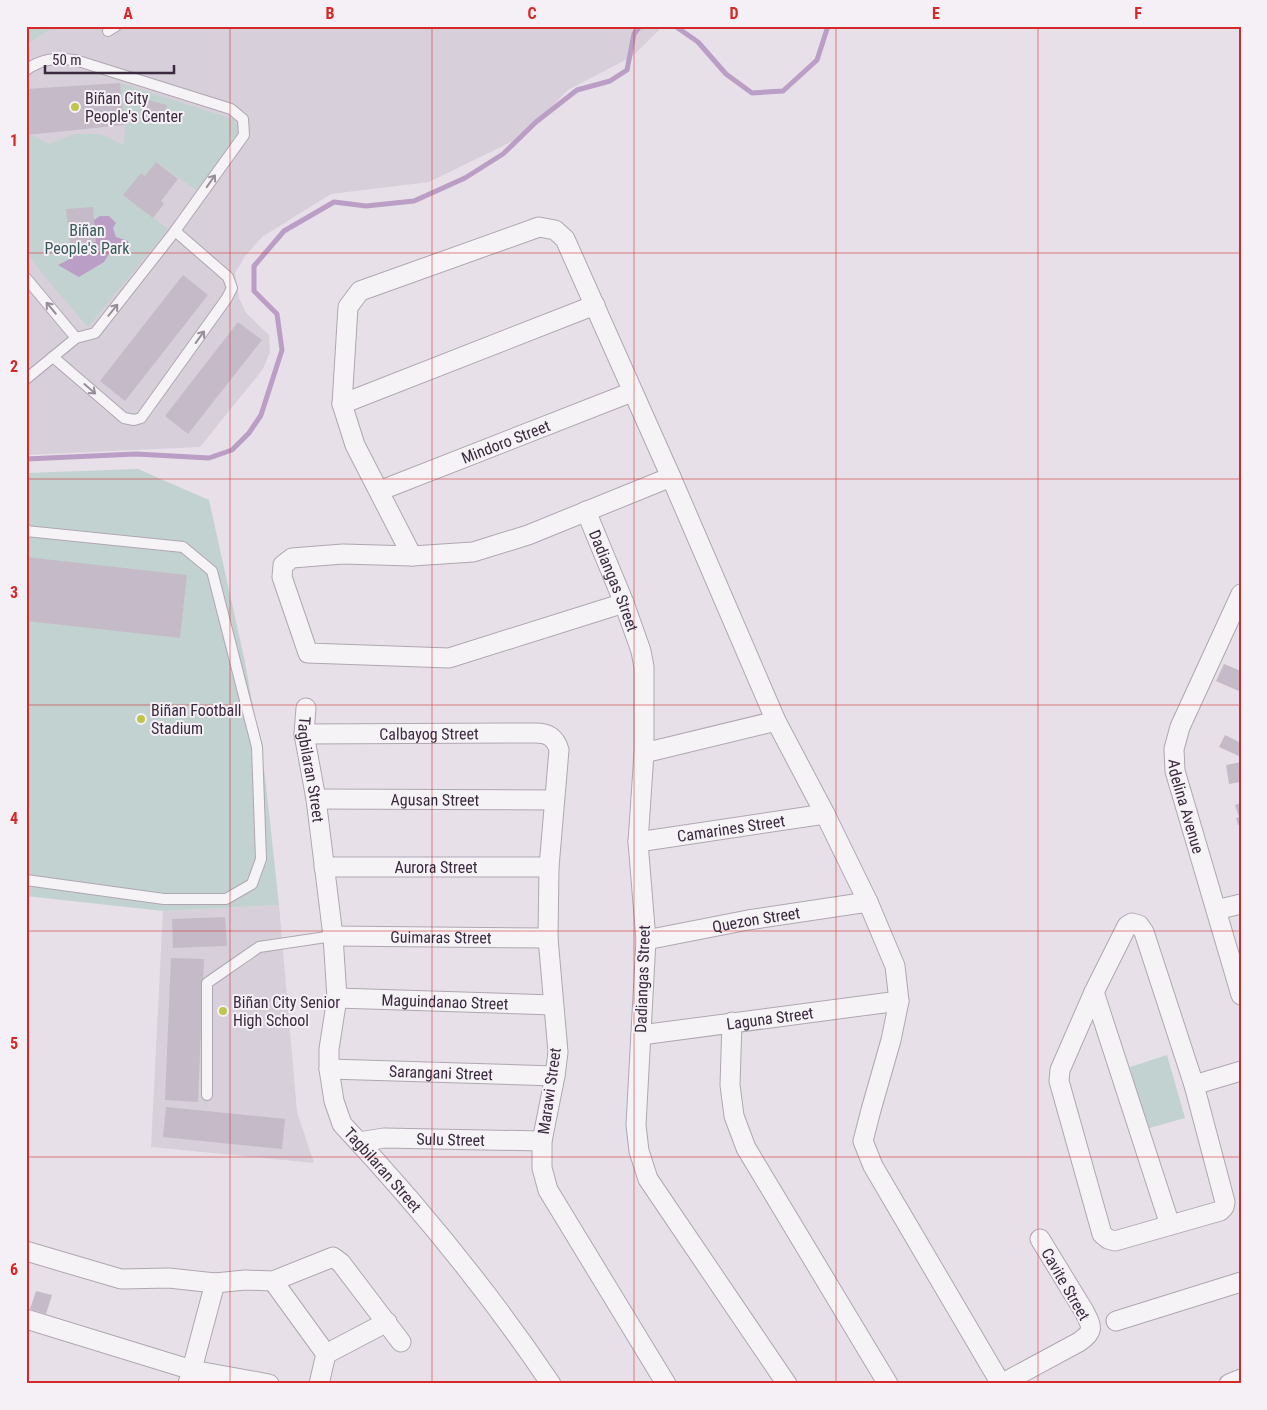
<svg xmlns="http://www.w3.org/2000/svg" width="1267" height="1410" viewBox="0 0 1267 1410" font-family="'Roboto Condensed',sans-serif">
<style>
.built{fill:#d7cfda}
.green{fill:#c2d2d1}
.water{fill:#ba9ec6}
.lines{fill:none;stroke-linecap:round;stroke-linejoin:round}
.stream{stroke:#ba9ec6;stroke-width:5}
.building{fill:#c5bbc8}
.lane-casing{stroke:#b0a6b2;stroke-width:12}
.street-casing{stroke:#b0a6b2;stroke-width:21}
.lane{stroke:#f6f3f7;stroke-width:10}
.street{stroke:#f6f3f7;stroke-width:19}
.oneway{stroke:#988e9b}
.grid{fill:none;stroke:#d62828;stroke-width:1;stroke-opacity:0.55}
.poi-dot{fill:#c0c54d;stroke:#f5f0f6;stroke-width:2}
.labels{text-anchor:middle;stroke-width:4;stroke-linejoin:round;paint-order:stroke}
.poi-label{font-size:16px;fill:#3b2a3f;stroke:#f5f0f6;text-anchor:start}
.park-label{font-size:16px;fill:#38595a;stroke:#f5f0f6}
.street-label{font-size:16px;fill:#3b2a3f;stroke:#f5f0f6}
.neatline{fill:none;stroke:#d62828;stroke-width:2}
.grid-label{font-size:16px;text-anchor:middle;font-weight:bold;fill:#d62828}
</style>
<rect width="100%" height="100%" fill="#e7e0e8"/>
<g class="built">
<polygon points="56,26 663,26 633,56 568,90 521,137 429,182 331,194 262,237 245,256 235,273 239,298 246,313 269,335 270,352 263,369 200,447 26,455 26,45"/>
<polygon points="279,905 297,1112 314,1163 151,1147 163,911"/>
</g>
<g class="green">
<polygon points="26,26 56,26 26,45"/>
<polygon points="120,83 233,119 238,127 237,136 199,192 156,162 145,176 141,173 124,195 168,229 88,327 47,279 26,252 26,135 32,135 49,144 74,134 100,134 124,145 125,125"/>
<polygon points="138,469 209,500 245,662 265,776 279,905 163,911 26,896 26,473"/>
<polygon points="1167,1055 1185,1118 1146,1129 1130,1067"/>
</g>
<path class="water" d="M100 216H109L116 223 113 228 116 237 128 241V254L110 252 104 262 79 277 58 265C67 261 77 256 80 246L87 243 95 242 94 220Z"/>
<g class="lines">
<g class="stream">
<polyline points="675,26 698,42 726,74 752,93 783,91 817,60 828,26"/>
<polyline points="26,459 136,454 209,458 232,450 249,433 261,415 282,350 277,314 254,291 254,266 284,231 334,202 366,206 414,201 465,178 503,154 536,122 577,90 610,81 627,70 634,34 640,26"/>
</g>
</g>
<g class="building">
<polygon points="120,83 125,125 26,135 26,89"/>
<polygon points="148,100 167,105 163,122 144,118"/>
<polygon points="156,162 178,179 161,201 164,204 153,218 123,195 141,173 145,176"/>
<polygon points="93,207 96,242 70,245 66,209"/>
<polygon points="183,275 208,295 125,401 100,381"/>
<polygon points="238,322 262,340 188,434 165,416"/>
<polygon points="26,557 187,575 180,638 26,621"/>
<polygon points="1224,664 1241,671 1241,692 1216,681"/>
<polygon points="1225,735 1241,743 1241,757 1219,747"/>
<polygon points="1241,762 1241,782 1229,784 1226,765"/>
<polygon points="1241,803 1241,824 1238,825 1236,818 1239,817 1235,805"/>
<polygon points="225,917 227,946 173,948 172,919"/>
<polygon points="171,958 204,959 198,1102 165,1100"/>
<polygon points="166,1107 285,1119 282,1149 163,1137"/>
<polygon points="36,1291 52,1295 46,1314 30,1309"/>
</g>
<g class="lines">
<g class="lane-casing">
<g id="lane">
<polyline points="108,31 116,26"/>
<path d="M26 70C43 58 55 58 75 60L231 109 243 119 244 135 175 231 95 333 76 338 26 379"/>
<polyline points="26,278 76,338"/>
<polyline points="53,357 124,418 134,420 141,418 227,298 232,288 228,277 175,231"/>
<polyline points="26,531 183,547 212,571 257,747 261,859 252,884 226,899 164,899 26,880"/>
<polyline points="207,1095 207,983 259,947 333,936"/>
</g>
</g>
<g class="street-casing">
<g id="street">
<polyline points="342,404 595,305"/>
<path id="s1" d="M379 491 632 392"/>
<path id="s2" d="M586 511 624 603 641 651 644 667V753L638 842 646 940 636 1125 639 1151 648 1179 787 1384"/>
<polyline points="412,556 355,445 342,404 348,307 360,291 539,227 555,230 565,239 671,477 776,721 825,814 868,902 895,966 899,1001 891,1040 871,1110 863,1141 873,1166 1001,1384"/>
<path id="s3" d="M1241 594 1180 727 1174 749 1175 771 1241 995"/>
<polyline points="624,603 449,658 308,653 282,577 283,565 292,558 343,554 412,556 473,552 528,535 671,477"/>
<path id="s4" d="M306 708 304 734 316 799 333 936 337 998 329 1049V1069L334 1101 342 1124C418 1205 489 1292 551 1384"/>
<path id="s5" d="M304 734 535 733C548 733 555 737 559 750L549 867 548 938 558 1052 555 1076 542 1141V1168L548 1190 666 1384"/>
<polyline points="644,753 776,721"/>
<path id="s6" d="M316 799 554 800"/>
<path id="s7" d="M638 842 825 814"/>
<path id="s8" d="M324 867H549"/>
<polyline points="1216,910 1241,904"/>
<polygon points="1132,923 1139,925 1144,932 1194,1085 1225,1202 1224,1207 1220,1211 1115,1241 1108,1239 1102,1234 1059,1081 1060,1070 1094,992 1127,926"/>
<path id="s9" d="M333 936 548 938"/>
<path id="s10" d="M646 940 748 920 868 902"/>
<polyline points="1094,992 1170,1225"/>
<path id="s11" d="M337 998 553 1005"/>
<polyline points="732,1022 730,1085 734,1116 746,1148 888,1384"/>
<path id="s12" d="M641 1035 899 1001"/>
<path id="s13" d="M329 1069 555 1076"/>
<polyline points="1194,1085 1241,1071"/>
<path id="s14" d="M359 1142 384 1138 542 1141"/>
<polyline points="26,1251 121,1279 169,1278 215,1283 245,1280 273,1281 333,1257 341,1263 401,1342"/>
<polyline points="273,1281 326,1354 319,1384"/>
<polyline points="26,1319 192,1370 269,1384"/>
<polyline points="1116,1321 1241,1282"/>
<polyline points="326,1354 387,1322"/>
<polyline points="188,1384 215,1283"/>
<path d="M1001 1384 1079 1342C1095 1331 1092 1327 1084 1311L1040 1239"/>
<polyline points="1229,1384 1241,1379"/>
</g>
</g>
<use href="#lane" class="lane"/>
<use href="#street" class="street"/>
</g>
<defs><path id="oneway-shaft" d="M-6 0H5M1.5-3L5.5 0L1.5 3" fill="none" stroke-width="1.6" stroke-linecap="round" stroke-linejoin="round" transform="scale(1.25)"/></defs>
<g class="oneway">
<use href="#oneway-shaft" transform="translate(211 181) rotate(-55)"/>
<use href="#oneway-shaft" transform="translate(51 308) rotate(-130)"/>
<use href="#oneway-shaft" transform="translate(113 310) rotate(-51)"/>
<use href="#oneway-shaft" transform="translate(200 337) rotate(-54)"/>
<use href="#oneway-shaft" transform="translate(90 389) rotate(41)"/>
</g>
<path class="grid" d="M230 26V1384M432 26V1384M634 26V1384M836 26V1384M1038 26V1384M26 253H1241M26 479H1241M26 705H1241M26 931H1241M26 1157H1241"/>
<g class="poi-dot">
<circle cx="75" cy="107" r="5"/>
<circle cx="141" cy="719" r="5"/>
<circle cx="223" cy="1011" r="5"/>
</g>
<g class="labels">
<g class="poi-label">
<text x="85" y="104">Biñan City<tspan x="85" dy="18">People's Center</tspan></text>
<text x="151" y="716">Biñan Football<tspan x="151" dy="18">Stadium</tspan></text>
<text x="233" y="1008">Biñan City Senior<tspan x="233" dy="18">High School</tspan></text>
</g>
<g class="park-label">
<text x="87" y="236">Biñan<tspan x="87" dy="18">People's Park</tspan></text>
</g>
<g class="street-label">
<text dy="6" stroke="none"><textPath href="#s1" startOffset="136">Mindoro Street</textPath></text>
<text dy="6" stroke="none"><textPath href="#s2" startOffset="75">Dadiangas Street</textPath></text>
<text dy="6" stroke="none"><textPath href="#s5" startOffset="125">Calbayog Street</textPath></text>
<text dy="6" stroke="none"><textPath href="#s4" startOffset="62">Tagbilaran Street</textPath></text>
<text dy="6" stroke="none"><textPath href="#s6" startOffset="119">Agusan Street</textPath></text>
<text dy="6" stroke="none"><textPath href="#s3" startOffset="228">Adelina Avenue</textPath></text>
<text dy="6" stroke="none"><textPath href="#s7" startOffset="94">Camarines Street</textPath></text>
<text dy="6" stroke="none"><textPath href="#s8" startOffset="112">Aurora Street</textPath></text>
<text dy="6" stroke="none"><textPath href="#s10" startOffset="112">Quezon Street</textPath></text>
<text dy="6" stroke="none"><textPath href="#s9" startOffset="108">Guimaras Street</textPath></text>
<text transform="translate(642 979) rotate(-88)" y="6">Dadiangas Street</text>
<text dy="6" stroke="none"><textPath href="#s11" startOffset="108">Maguindanao Street</textPath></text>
<text dy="6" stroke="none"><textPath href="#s12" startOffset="130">Laguna Street</textPath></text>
<text dy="6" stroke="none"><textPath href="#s13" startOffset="112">Sarangani Street</textPath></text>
<text transform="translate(549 1091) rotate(-82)" y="6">Marawi Street</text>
<text dy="6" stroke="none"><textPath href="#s14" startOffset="92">Sulu Street</textPath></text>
<text dy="6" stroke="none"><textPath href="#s4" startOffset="482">Tagbilaran Street</textPath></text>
<text transform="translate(1066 1284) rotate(60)" y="6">Cavite Street</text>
</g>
</g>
<rect width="1267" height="1410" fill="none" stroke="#f5f0f6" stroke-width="55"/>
<path d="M45 65v8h129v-8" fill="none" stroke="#3b2a3f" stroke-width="2.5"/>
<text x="52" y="65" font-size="15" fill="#3b2a3f" stroke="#f5f0f6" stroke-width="4" paint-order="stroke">50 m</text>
<rect x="28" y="28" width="1212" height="1354" class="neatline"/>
<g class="grid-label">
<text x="128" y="19">A</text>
<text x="330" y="19">B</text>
<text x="532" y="19">C</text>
<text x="734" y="19">D</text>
<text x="936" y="19">E</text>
<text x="1138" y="19">F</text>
<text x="14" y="146">1</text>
<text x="14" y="372">2</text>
<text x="14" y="598">3</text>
<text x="14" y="824">4</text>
<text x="14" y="1049">5</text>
<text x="14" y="1275">6</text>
</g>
</svg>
